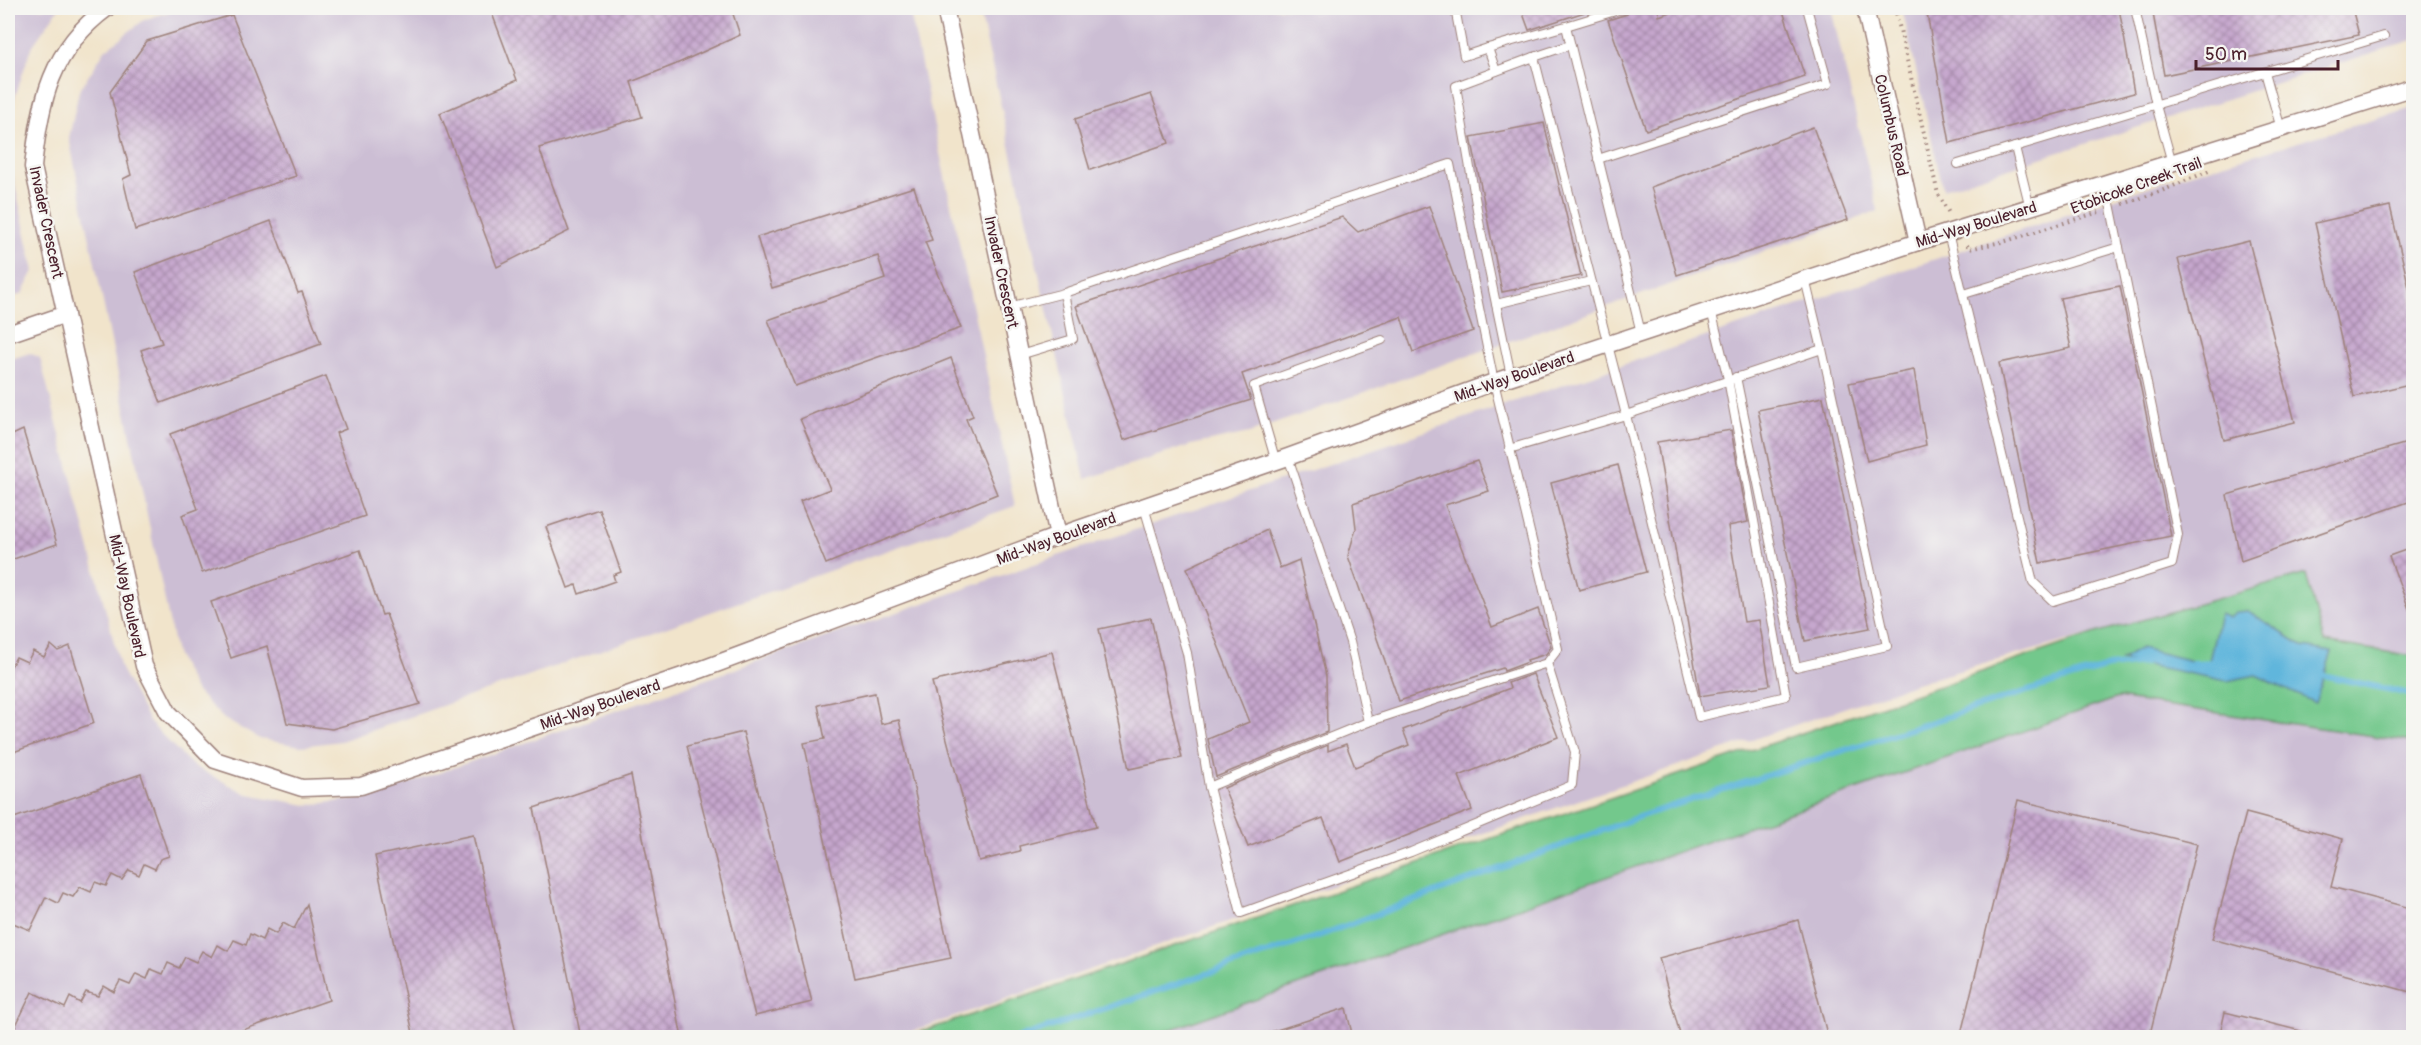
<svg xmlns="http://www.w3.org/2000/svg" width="2421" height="1045" viewBox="0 0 2421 1045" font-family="Pangolin,sans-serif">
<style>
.industrial{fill:#ccbed4}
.green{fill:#73c88c;stroke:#5e745c;stroke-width:1.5}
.water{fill:#60b6dc;stroke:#556a84;stroke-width:1.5}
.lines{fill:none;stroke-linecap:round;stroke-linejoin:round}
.stream{stroke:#60b6dc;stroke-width:6}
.building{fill:url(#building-cross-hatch)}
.lane-casing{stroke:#9e827b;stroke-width:10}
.street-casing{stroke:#9e827b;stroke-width:19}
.path{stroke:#9e827b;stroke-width:4;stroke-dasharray:1.5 4.5;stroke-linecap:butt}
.lane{stroke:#fff;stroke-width:8}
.street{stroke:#fff;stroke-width:16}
.labels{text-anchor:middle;stroke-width:5;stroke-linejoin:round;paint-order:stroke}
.street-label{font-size:16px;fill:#4a1f2b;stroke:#f6f6f2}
</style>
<defs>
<pattern id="building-cross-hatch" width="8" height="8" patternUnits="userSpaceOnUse" patternTransform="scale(1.5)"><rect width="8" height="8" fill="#c6a7ce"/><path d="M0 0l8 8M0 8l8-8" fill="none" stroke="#a387a7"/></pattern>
</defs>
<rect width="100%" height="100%" fill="#f6f6f2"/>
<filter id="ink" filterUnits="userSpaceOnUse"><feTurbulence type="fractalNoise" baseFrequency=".0167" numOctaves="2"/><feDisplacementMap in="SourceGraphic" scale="12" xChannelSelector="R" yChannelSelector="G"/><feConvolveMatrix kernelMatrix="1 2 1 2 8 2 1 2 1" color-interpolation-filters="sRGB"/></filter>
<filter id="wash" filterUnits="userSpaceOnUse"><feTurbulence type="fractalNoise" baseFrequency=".008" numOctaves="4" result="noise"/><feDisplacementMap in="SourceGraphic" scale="24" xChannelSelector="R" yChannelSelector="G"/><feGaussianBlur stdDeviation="1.35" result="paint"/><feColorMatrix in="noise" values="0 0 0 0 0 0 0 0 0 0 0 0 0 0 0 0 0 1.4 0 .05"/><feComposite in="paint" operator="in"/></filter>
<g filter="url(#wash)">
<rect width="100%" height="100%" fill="#f1e4cb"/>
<g class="industrial">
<polygon points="8,8 59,8 31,48 12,106 11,167 34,271 22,294 8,299"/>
<polygon points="180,8 909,8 1015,506 341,741 301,746 260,739 224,719 195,690 176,654 69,138 79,91 105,50 144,20"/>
<polygon points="979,8 1831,8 1878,211 1249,433 1191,445 1085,479"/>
<polygon points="1902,8 2413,8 2413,40 1943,189"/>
<polygon points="2413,108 2413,656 2324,642 2305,574 1916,683 896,1037 8,1037 8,360 30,353 40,358 121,669 150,723 193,766 247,794 307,805 367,798 1052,558 2172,179"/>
<polygon points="2118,698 2413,742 2413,1037 1120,1038"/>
</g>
<polygon class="green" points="2306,574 2324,642 2413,656 2413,742 2118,698 1149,1037 903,1038 2099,632"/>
<polygon class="water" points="2248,611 2304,647 2332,652 2315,703 2256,675 2227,681 2121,660 2141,648 2208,665 2220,614 2230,618 2235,612"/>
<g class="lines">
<g class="stream">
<polyline points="2193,663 2216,662"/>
<polyline points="2318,674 2414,695"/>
<polyline points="1018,1038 1321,935 1641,816 2043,686 2108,667 2144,663"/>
</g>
</g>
<g id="blocks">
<g class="building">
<polygon points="490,8 731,8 740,35 674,65 631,82 642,117 539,148 569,231 497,267 440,113 517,80"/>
<polygon points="1521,8 1591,8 1591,10 1529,30"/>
<polygon points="1631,8 1658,8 1659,16 1683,8 1782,8 1805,77 1646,130 1608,20 1627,14"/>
<polygon points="1926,8 2119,8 2134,93 1950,143"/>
<polygon points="2152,8 2352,8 2359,35 2164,75"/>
<polygon points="232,15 296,176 135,230 123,179 131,175 110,92 147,41"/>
<polygon points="1151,94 1169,143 1090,170 1075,119"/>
<polygon points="1544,123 1581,276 1502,292 1471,137"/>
<polygon points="1813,127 1848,220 1677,275 1651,187"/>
<polygon points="914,187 932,240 925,242 961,328 795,386 768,320 885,279 878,256 772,288 757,237"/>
<polygon points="1429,206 1473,331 1413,352 1401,317 1242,374 1251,400 1124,440 1076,306 1342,217 1358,232"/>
<polygon points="2390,206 2414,309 2414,383 2354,397 2315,223"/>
<polygon points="271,221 298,293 302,292 321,344 161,403 141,350 162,343 135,272"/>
<polygon points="2249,241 2295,422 2224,440 2178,259"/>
<polygon points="2120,286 2171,536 2040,563 1999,363 2071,348 2060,298"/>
<polygon points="951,358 973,416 966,419 997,494 826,564 800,501 830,489 800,419"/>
<polygon points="1914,370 1926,445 1867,461 1849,383"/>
<polygon points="326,376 346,429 336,433 365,516 202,573 182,515 198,509 170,434"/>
<polygon points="1823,397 1870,628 1805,641 1758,410"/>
<polygon points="23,430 57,544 8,561 8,437"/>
<polygon points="1731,430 1748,522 1728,526 1744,622 1759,620 1770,685 1700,696 1657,442"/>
<polygon points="2414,441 2414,500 2241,561 2227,495"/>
<polygon points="1477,461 1489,491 1445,505 1492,627 1538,609 1551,647 1546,654 1527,660 1528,662 1504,671 1503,668 1399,701 1348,556 1356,528 1353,503"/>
<polygon points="1618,465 1646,572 1579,590 1551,483"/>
<polygon points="599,509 621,572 613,575 615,581 579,594 576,585 568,588 546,527"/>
<polygon points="1267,530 1280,568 1299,560 1326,676 1327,732 1216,777 1208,739 1249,722 1187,568"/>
<polygon points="2414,547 2414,617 2412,617 2389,556"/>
<polygon points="360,550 382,615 386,614 420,704 332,729 287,723 267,646 231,658 211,602"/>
<polygon points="1151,618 1182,758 1129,769 1099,629"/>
<polygon points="51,645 58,651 70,646 94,723 8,754 8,672 16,657 27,662 33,651 44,657"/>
<polygon points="1052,652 1096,827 1019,846 1020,851 979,861 932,682"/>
<polygon points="1533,674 1558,737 1459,776 1472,810 1340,862 1323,818 1248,847 1224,788 1328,745 1328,751 1346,744 1355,767 1409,745 1403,730 1510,688 1508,683"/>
<polygon points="875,693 881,724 899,720 951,958 855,978 804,743 825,739 818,705"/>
<polygon points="743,732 812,1002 755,1016 687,746"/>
<polygon points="141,774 169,856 160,859 155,869 144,864 139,875 129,870 122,880 112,875 106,886 95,882 91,892 80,887 73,897 63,893 58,903 46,897 30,930 8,921 8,820"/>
<polygon points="631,775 682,1038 581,1038 534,808"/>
<polygon points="2018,800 2197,844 2149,1038 1960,1038"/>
<polygon points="2246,813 2343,839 2331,887 2414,909 2414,993 2212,939"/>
<polygon points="473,835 517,1038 414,1038 375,856"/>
<polygon points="307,904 329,1000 220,1038 10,1038 32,992 65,1008 70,997 80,1003 86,992 98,996 104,986 114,992 120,981 130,985 136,974 147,979 151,969 163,974 168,963 179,968 185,957 196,962 202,951 212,957 218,945 228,951 234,940 246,945 250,934 262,940 267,929 276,934 283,923 294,929"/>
<polygon points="1798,920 1828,1038 1681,1038 1659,958"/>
<polygon points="1346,1008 1353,1038 1265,1038 1264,1034"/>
<polygon points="2225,1012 2305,1032 2304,1038 2219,1038"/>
</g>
</g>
</g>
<g filter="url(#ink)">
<use href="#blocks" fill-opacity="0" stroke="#9e827b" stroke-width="1.5"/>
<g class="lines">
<g class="lane-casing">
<g id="lane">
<polyline points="1455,8 1464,56 1488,48"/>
<polyline points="1625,8 1566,26 1641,333"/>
<polyline points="2135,8 2156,105 2172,163"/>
<polyline points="1534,57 1570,45"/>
<polyline points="1496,71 1488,48 1566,26"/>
<polyline points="2265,72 2281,129"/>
<polyline points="2412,87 2414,104"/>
<polyline points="2015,147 2030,208"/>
<polyline points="1598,159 1828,84 1807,8"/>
<polyline points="1958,164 2384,36"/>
<polyline points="1948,233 2033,582 2053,601 2172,564 2178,535 2106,184"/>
<polyline points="1064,293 1450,164 1494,382 1558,649 1547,663"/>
<polyline points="1964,294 2119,247"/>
<polyline points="1496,304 1591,281"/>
<polyline points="1009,307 1064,293 1073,339 1020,355"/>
<polyline points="1511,376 1480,227 1456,86 1534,57 1626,415 1699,717 1786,696 1728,379 1711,310"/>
<polyline points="1736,377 1796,667 1887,646 1822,349 1805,279"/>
<polyline points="1509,449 1626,415 1822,349"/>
<polyline points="1276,462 1254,386 1382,340"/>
<polyline points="1144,507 1187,653 1209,787 1368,722 1350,642 1288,457"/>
<polyline points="1209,787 1241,913 1411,852 1572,785 1575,752 1547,663 1368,722"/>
</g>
</g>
<g class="street-casing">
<g id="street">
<path d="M107 8C51 49 40 101 33 167L144 666 168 712 215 760 302 788 361 786 700 670 1058 536 1288 457 1494 382 1918 242 2414 87"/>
<polyline points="945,8 1058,536"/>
<polyline points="1865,8 1918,242"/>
<polyline points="8,334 66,314"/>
</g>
</g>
<g class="path">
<polyline points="1895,8 1938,194 1950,215"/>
<polyline points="2123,204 2159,192 2211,170"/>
<polyline points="1967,245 1969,249 2006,241 2099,212"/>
</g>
<use href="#lane" class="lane"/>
<use href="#street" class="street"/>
</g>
</g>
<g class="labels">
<g class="street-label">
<text transform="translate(1892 125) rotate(77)" y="6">Columbus Road</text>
<text transform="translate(2136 185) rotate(-20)" y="6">Etobicoke Creek Trail</text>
<text transform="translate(47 222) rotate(78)" y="6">Invader Crescent</text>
<text transform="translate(1976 224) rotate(-17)" y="6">Mid-Way Boulevard</text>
<text transform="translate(1002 272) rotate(78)" y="6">Invader Crescent</text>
<text transform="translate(1514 376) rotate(-19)" y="6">Mid-Way Boulevard</text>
<text transform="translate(1056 538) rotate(-20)" y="6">Mid-Way Boulevard</text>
<text transform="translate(128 596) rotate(78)" y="6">Mid-Way Boulevard</text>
<text transform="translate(600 704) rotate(-19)" y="6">Mid-Way Boulevard</text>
</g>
</g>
<rect width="2421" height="1045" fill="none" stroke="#f6f6f2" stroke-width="30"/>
<path d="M2196 60v9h142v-9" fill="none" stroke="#4a1f2b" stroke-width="3"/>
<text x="2205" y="60" font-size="18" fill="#4a1f2b" stroke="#f6f6f2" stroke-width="4.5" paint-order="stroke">50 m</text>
</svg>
